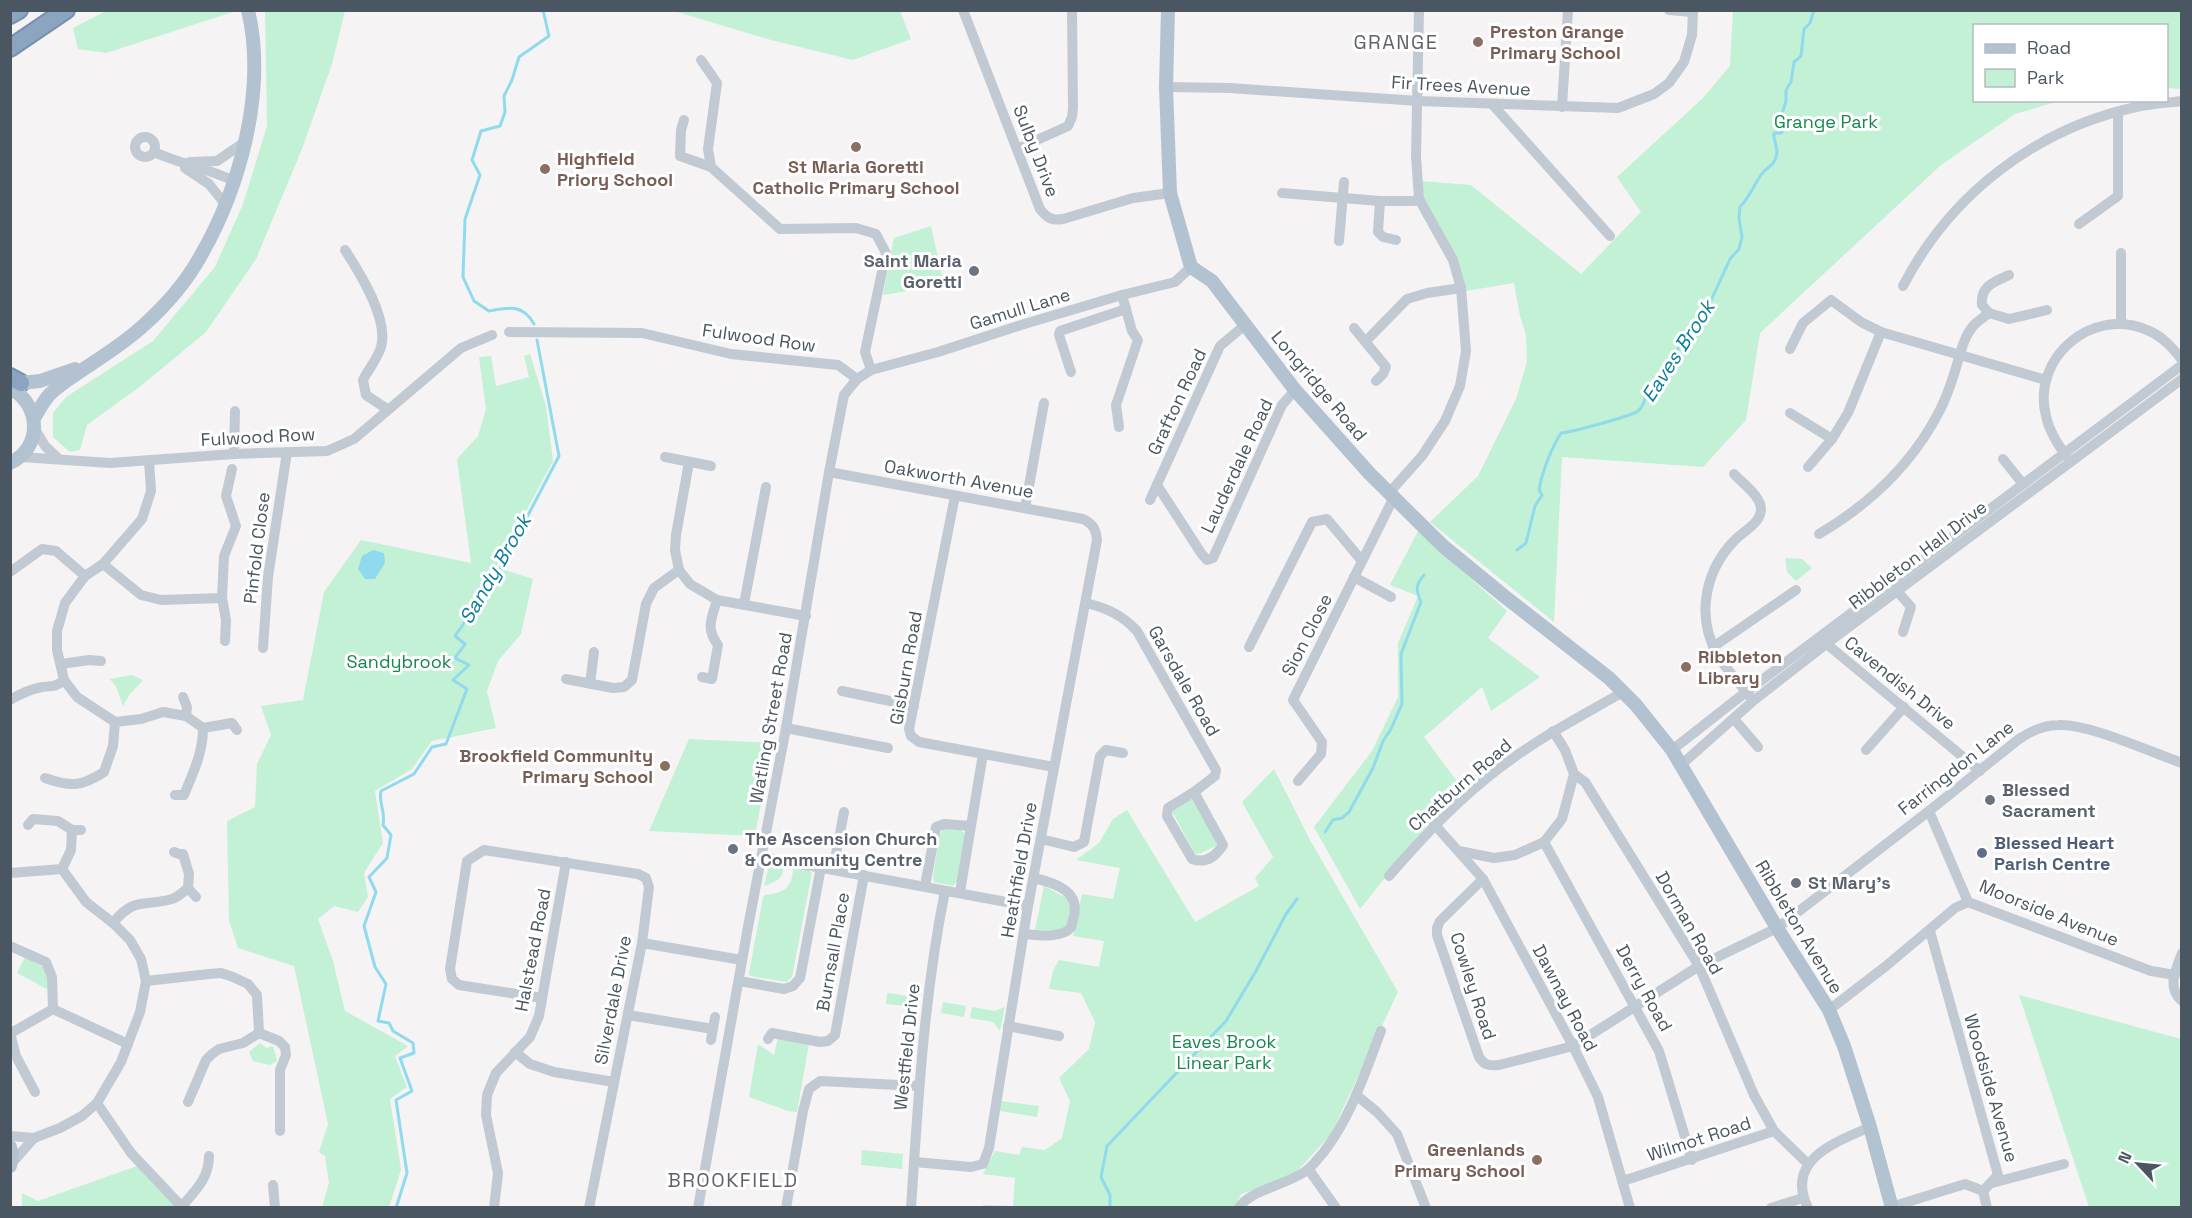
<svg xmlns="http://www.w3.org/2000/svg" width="2192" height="1218" viewBox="0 0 2192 1218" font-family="'Space Grotesk',sans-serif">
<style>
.green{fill:#c3f1d5}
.water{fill:#90daee}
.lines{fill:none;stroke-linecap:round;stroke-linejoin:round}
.stream{stroke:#90daee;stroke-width:3}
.highway-casing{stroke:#7690ad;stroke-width:20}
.minor{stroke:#c1cad2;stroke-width:10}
.major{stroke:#b3c2d1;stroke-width:14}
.highway{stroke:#8ba5c1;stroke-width:16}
.education-dot{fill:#8d6e63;stroke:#fff;stroke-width:2}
.worship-dot{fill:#6b7280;stroke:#fff;stroke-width:2}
.service-dot{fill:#5c6f8a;stroke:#fff;stroke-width:2}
.labels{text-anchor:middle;stroke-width:6;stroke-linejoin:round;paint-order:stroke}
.education-label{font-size:18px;font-weight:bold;fill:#785e54;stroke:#fff;text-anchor:start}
.street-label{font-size:18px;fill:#4a5661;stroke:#fff}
.park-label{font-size:18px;fill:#17864f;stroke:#fff}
.worship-label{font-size:18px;font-weight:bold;fill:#5b616d;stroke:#fff;text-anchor:start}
.service-label{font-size:18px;font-weight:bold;fill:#4e5e75;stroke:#fff;text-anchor:start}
.neighbourhood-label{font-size:20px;letter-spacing:1.5px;fill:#5f6368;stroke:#fff}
.water-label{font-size:20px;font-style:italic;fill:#0c7c9b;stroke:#fff}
</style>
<rect width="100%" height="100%" fill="#f5f3f3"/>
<g class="green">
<polygon points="232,10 233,12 106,53 78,49 73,28 106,11"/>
<polygon points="265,11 345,11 332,64 302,149 256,259 206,332 142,385 87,425 80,450 70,452 53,437 53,413 66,397 153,341 215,267 243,204 267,126"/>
<polygon points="674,11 900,11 911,39 853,60 771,40"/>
<polygon points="1733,11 2181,11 2181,89 2167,88 2166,26 1974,26 1974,100 2059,101 2015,114 1941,165 1760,333 1746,420 1703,467 1562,457 1554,622 1430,522 1478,476 1516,399 1527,362 1526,335 1520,316 1514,283 1466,291 1426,208 1420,181 1471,185 1581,274 1641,212 1617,177 1702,99 1730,66"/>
<polygon points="931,226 944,285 883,295 894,238"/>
<polygon points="530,354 546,406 553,461 496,567 533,579 521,634 498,661 487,691 496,728 432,741 412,769 375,791 383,843 364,873 368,897 358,912 334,906 318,919 333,961 345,1011 408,1046 395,1056 407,1087 390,1099 401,1170 389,1207 322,1207 329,1183 325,1156 319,1152 328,1124 294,966 238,948 229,920 227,821 255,807 257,764 271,735 261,706 303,700 324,592 361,540 471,563 457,459 478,436 486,409 479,357 491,356 496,386 529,377 524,356"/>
<polygon points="1418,531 1507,611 1488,638 1540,677 1491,711 1482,687 1424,737 1462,788 1429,823 1360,909 1314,827 1372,751 1398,697 1398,643 1418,596 1390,585"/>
<polygon points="1785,558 1802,559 1812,568 1796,581 1787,572"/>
<polygon points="132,675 143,680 130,694 123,706 116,687 110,679"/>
<polygon points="689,739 772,743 755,836 649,831"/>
<polygon points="1274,769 1310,840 1398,992 1331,1134 1291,1178 1241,1194 1235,1207 983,1207 983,1205 1013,1206 1015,1178 983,1174 995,1151 1019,1155 1022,1147 1045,1150 1062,1138 1070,1101 1059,1078 1089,1049 1095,1022 1081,993 1049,989 1053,971 1059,960 1099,967 1104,941 1073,936 1082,894 1113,899 1120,868 1076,860 1099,843 1113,819 1127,810 1195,922 1259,886 1255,878 1273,857 1242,802"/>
<polygon points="1187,799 1193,800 1217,839 1216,846 1201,853 1195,854 1172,811"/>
<polygon points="943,829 961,830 965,834 957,882 953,886 934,882 933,877 939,836"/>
<path d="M770 861C794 866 781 882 764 886Z"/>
<path d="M793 866 807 869 812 873 792 977 786 982 750 976 749 973 763 897 765 895C785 893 793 887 793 866Z"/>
<polygon points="1044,886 1072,901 1066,927 1055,930 1035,930"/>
<polygon points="25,957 45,968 49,986 47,989 17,973"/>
<polygon points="920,990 918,1007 886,1004 887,993 909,996"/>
<polygon points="2019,995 2181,1039 2181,1207 2089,1207"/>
<polygon points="943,1002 966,1006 964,1017 941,1013"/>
<polygon points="972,1007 995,1011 1005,1007 1000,1031 993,1022 970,1018"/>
<polygon points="778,1037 809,1044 797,1112 788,1111 749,1097 758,1044 774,1055"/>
<polygon points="260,1043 267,1048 273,1046 277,1061 270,1065 253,1061 249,1052"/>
<polygon points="1001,1101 1039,1106 1037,1117 1000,1111"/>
<polygon points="862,1150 903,1154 902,1169 861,1165"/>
<polygon points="137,1166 176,1207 22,1207 22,1193 38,1201"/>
</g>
<polygon class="water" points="373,550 384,553 385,563 375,579 365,579 358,569 362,556"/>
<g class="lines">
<g class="stream">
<path d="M534 324C523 304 509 307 489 311L474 301 463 277 465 219 480 175 472 160 481 131 500 126 505 112 504 96 512 80 519 57 549 36 543 10"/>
<path d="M1517 550 1526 543 1535 506 1542 495 1539 490C1542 472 1551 449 1561 433 1572 432 1632 416 1638 411 1643 407 1645 400 1646 394H1651L1650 389 1709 305 1730 259 1739 249 1742 237 1739 218 1740 207C1749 198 1754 185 1761 175 1767 166 1776 166 1777 152 1777 145 1773 140 1774 133H1781L1786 127 1787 119 1782 114 1786 101V90L1791 82 1794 62 1801 56 1804 29 1810 23 1814 10"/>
<path d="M1325 832 1333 820 1342 818 1349 812 1373 768 1383 741 1391 729 1402 704 1401 654 1421 602C1416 590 1415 585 1424 575"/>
<path d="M396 1208 407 1173 396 1100 412 1091 400 1058 414 1053 413 1043 393 1031 389 1023 378 1021 386 984 375 967 364 926 376 892 369 877 387 858 391 835 383 825C386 810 378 804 381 791L414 774 432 747 446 744 467 689 453 680 469 665 455 658 465 644 455 636 493 582 559 456 537 340"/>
<polyline points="1110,1208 1110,1195 1101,1177 1107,1146 1226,1021 1256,971 1286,914 1297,899"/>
</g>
<g class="highway-casing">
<g id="highway">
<polyline points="10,15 19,10"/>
<polyline points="10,48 66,10"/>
<polyline points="10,377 21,383"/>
</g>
</g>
<g class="minor">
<path d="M963 10 1040 209C1047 218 1052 221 1063 219L1133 198 1170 193"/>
<polyline points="1669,10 1693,12"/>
<polyline points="701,60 717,83 708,149 711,167 780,229 856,228 876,234 886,253 865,352 871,370"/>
<polyline points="1166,87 1230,88 1418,101 1618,108 1654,94 1669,83 1684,62 1692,35 1693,10"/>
<polyline points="1492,104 1610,236"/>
<polyline points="1562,107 1568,10"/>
<polyline points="684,120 681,130 680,156 711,167"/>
<circle cx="145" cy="147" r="10"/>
<polyline points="1017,149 1068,126 1072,117 1073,108 1072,10"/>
<path d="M154 152C180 164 208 168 234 181"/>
<polyline points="190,162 217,161 245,142"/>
<polyline points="185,168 209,184 225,204"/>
<polyline points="1282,193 1380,201 1414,201 1419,199"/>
<polyline points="1380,201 1378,232 1383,237 1396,240"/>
<polyline points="2079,224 2118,196 2118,112"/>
<polyline points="1339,241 1344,182"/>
<path d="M345 250C360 273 389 319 381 347 378 358 368 370 363 380L366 395 387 409"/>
<polyline points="2121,253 2121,324"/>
<path d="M1903 286C1950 195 2035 129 2136 107 2151 104 2166 103 2182 101"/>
<polyline points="1989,313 2009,319 2047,310"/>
<polyline points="1354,328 1386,367 1383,374 1376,381"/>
<polyline points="509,332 642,333 731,354 838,365 857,379"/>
<polyline points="1366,341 1407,299 1427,293 1461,288"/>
<polyline points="1790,349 1803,323 1831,300 1861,322 1881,332 2046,380"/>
<polyline points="1071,372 1059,335 1060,331 1126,309"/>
<polyline points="1790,413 1832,439 1848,413 1881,332"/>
<polyline points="1119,427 1116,405 1138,340 1132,331 1122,295"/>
<polyline points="35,429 45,446 59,459"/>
<polyline points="234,454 235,411"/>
<polyline points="21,457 110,463 234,454 327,451 354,439 461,348 492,335"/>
<polyline points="665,457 711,466"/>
<path d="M2067 457C2058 445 2049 431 2046 416 2031 358 2092 306 2147 330 2162 336 2172 347 2182 360"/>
<polyline points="2003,459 2023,484"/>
<path d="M149 461 151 491 142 519 103 564 85 576 65 603 57 631V650L64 680 77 697 115 722 141 719 163 712 186 716 203 728C203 753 193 773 184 795H175"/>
<polyline points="689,462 676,535 675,550 679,570 690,584 717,600 806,616"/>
<polyline points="1808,467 1832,439"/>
<path d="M829 472 1083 519C1093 524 1096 529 1097 540L1028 906 989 1148 983 1164 971 1167 914 1162"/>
<path d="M1734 474C1742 483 1761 496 1761 509 1761 522 1746 530 1738 537 1706 567 1695 614 1717 654 1726 670 1740 683 1750 697"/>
<polyline points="1157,485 1201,553 1207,560 1213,558 1282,405 1295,390"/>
<polyline points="1389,493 1422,456 1445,421 1460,386 1466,351 1461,288 1453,260 1419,199 1416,156 1419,10"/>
<polyline points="955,496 909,729 911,736 919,742 1054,767"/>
<polyline points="1150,500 1220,346 1245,325"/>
<polyline points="1025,508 1044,403"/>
<path d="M1819 534C1870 504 1913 463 1940 410 1946 398 1951 384 1955 371 1960 356 1963 337 1974 325 1978 321 1984 317 1989 313L1982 305C1980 286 1994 282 2009 275"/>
<polyline points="103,564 141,595 161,600 222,598"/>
<polyline points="10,572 42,549 56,551 85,576"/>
<polyline points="1354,577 1391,597"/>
<polyline points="1897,591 1911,607 1903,632"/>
<path d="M1086 603C1107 608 1122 615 1137 631L1216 770 1215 776 1194 792 1223 845C1216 856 1206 864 1192 859L1167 816 1168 808 1194 792"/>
<polyline points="744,604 766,487"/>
<polyline points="225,641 226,620 222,598 224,556 236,526 226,496 232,469"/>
<polyline points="1823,641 1980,771"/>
<polyline points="1249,647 1312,522 1327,519 1362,561"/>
<polyline points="1713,647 1796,590"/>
<polyline points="263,648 268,577 287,452"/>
<polyline points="61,664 89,660 101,661"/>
<path d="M702 677 712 679 718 645C705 628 712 618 717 600"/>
<polyline points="566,679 613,688 624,687 632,680 646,604 654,588 679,570"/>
<polyline points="590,684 594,652"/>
<polyline points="842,691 914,706"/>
<polyline points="183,697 187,707 186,716"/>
<path d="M10 700C20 694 31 689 42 687 53 686 56 687 64 680"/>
<polyline points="1734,719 1758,747"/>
<polyline points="203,728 232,723 237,730"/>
<polyline points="786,728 888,748"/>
<polyline points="1672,750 1746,692 2182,365"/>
<polyline points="1866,750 1904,707"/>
<polyline points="1681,765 1753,701 1826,644 2182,379"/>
<polyline points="1574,774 1585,782 1699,966 1754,1095 1774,1131"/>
<path d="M45 778C71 787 81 787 104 772L113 746 115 722"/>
<polyline points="1298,781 1321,754 1322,742 1293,700 1394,497"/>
<polyline points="1929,811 1968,902 2151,971 2175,975"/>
<polyline points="1434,824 1483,879 1573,1046 1598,1097 1630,1208"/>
<polyline points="28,825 33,819 58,821 72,830 81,830"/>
<polyline points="1041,839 1074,847 1084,842 1100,756 1106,750 1123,753"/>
<polyline points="1544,842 1659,1051 1692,1160"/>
<polyline points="1459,851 1494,858 1515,855 1544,842 1562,819 1574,774 1565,750 1553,731"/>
<polyline points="174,852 179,854 183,854 189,874 188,888 196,897"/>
<polyline points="762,857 1028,906"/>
<polyline points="62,869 71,850 72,830"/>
<polyline points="833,870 844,812"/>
<polyline points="10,873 62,869 86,902 113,923 130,940 141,959 146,981 140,1012 121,1062 97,1103 82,1116 60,1128 34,1138 12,1163"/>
<path d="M1389 876C1424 836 1461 796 1505 764 1542 736 1583 715 1623 692"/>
<path d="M1483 879 1440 921 1437 928V935L1479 1057C1484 1065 1489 1066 1499 1065L1573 1046 1699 966 1777 928 1929 811 2019 739C2031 731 2043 725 2058 725 2088 723 2150 752 2182 763"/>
<polyline points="925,886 936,827 944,824 970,826"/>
<polyline points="960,892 983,754"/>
<path d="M113 923C135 896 144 907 172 899 178 897 183 892 188 888"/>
<path d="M1024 934C1037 935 1055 938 1067 931 1072 928 1072 924 1073 919 1082 892 1056 883 1034 878"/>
<polyline points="642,943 742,960"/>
<polyline points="10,946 46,962 52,977 53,1009"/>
<path d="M2182 953C2176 970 2166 987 2182 1001"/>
<polyline points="146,981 209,974 221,973 233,977 248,984 257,995 259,1033 243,1043 219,1049 212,1054 206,1060 188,1102"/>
<polyline points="739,981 784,989 793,986 800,978 821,867"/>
<polyline points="542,998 459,985 452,979 450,969 467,861 484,850 638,874 646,878 649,887 642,943 589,1208"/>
<polyline points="1829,1010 1886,966 1955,908 1968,902"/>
<polyline points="628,1015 713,1029"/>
<polyline points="1008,1026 1059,1036"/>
<polyline points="10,1033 16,1056 35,1092"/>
<polyline points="11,1033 53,1009 128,1044"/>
<polyline points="259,1033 279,1041 285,1047 286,1055 280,1070 280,1131"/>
<polyline points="768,1039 772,1033 820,1042 828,1041 835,1035 864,875"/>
<polyline points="711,1040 715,1017"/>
<polyline points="515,1052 530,1064 554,1072 614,1082"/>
<polyline points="1356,1095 1377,1112 1397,1134 1426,1208"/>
<polyline points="97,1103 131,1153 183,1208"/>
<polyline points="10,1136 34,1138"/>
<polyline points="1309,1170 1336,1208"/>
<polyline points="1623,1181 1774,1131 1808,1164"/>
<polyline points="1992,1183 2064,1164"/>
<polyline points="273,1185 275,1208"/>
<polyline points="1983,1191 1987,1208"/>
<path d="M182 1206C196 1190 209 1178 209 1156"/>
<polyline points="1891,1207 1965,1184 1983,1191 1998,1175 1930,931"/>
<polyline points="494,1208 498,1173 486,1115 487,1095 496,1073 530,1037 539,1016 566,862"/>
<polyline points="698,1208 748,927 786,728 829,472 844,395 857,379 871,370 938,352 1021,325 1122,295 1175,282 1191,267"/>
<polyline points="786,1208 803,1111 809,1089 820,1081 918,1086"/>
<path d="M911 1208C918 1101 924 995 945 891"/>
<path d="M1239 1208C1247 1191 1290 1184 1307 1170 1313 1166 1318 1158 1323 1153 1351 1117 1365 1073 1381 1031"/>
<polyline points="1771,1208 1803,1198"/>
<path d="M1808 1208C1784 1160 1836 1142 1870 1127"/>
</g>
<g class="major">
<polyline points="1168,10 1166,87 1170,193 1191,267 1212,281 1295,390 1370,474 1443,546 1504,596 1609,678 1636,705 1672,750 1777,928 1829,1010 1844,1046 1870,1127 1892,1208"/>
<polyline points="12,384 40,381 75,369"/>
<path d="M10 388C41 404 43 448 10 463"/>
<path d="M34 418C39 410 43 402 49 395 57 387 66 381 75 375 98 359 124 344 145 324 166 305 186 282 200 257 240 188 267 90 248 10"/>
<polyline points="10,1147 12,1155 10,1166"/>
</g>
<use href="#highway" class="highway"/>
</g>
<g class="education-dot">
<circle cx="1478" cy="42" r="6"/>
<circle cx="856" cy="147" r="6"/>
<circle cx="545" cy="169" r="6"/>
<circle cx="1686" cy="667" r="6"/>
<circle cx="665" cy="766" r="6"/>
<circle cx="1537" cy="1160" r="6"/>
</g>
<g class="worship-dot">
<circle cx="974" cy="271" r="6"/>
<circle cx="1990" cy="800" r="6"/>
<circle cx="733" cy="849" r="6"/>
<circle cx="1796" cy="883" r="6"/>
</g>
<circle class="service-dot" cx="1982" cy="853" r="6"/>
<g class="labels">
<g class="education-label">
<text x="1490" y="38">Preston Grange<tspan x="1490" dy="21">Primary School</tspan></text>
<text x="557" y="165">Highfield<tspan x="557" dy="21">Priory School</tspan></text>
<text x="856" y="173" text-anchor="middle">St Maria Goretti<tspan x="856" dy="21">Catholic Primary School</tspan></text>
<text x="1698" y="663">Ribbleton<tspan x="1698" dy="21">Library</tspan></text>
<text x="653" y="762" text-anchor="end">Brookfield Community<tspan x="653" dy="21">Primary School</tspan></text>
<text x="1525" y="1156" text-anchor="end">Greenlands<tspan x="1525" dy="21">Primary School</tspan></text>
</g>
<g class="street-label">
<text transform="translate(1461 86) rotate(3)" y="6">Fir Trees Avenue</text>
<text transform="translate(1036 151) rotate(69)" y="6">Sulby Drive</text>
<text transform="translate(1020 309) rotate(-17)" y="6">Gamull Lane</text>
<text transform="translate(759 338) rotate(8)" y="6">Fulwood Row</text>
<text transform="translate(1319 386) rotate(50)" y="6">Longridge Road</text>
<text transform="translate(1177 402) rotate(-65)" y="6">Grafton Road</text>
<text transform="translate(258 437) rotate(-3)" y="6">Fulwood Row</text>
<text transform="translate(1237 466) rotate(-65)" y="6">Lauderdale Road</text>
<text transform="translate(959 479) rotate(10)" y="6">Oakworth Avenue</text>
<text transform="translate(257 548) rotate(-83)" y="6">Pinfold Close</text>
<text transform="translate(1918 555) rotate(-37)" y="6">Ribbleton Hall Drive</text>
<text transform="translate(1307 635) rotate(-63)" y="6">Sion Close</text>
<text transform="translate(906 668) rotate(-80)" y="6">Gisburn Road</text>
<text transform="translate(1184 681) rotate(60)" y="6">Garsdale Road</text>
<text transform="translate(1900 683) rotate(39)" y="6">Cavendish Drive</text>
<text transform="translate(771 718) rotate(-80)" y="6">Watling Street Road</text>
<text transform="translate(1956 768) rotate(-38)" y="6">Farringdon Lane</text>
<text transform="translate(1460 785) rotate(-41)" y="6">Chatburn Road</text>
<text transform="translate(1019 870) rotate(-80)" y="6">Heathfield Drive</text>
<text transform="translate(2049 913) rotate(22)" y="6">Moorside Avenue</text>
<text transform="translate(1689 923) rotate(60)" y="6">Dorman Road</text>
<text transform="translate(1799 927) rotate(59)" y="6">Ribbleton Avenue</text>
<text transform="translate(533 950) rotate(-79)" y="6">Halstead Road</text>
<text transform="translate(833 952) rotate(-80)" y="6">Burnsall Place</text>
<text transform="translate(1473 986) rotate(72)" y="6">Cowley Road</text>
<text transform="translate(1644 988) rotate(61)" y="6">Derry Road</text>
<text transform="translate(1565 998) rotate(62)" y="6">Dawnay Road</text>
<text transform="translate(613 1000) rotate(-79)" y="6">Silverdale Drive</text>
<text transform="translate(907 1047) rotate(-84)" y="6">Westfield Drive</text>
<text transform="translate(1991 1088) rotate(74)" y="6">Woodside Avenue</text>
<text transform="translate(1699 1139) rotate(-18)" y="6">Wilmot Road</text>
</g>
<g class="park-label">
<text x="1826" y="128">Grange Park</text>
<text x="399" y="668">Sandybrook</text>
<text x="1224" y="1048">Eaves Brook<tspan x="1224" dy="21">Linear Park</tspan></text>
</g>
<g class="worship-label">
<text x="962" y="267" text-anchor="end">Saint Maria<tspan x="962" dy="21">Goretti</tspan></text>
<text x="2002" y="796">Blessed<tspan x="2002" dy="21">Sacrament</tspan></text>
<text x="745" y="845">The Ascension Church<tspan x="745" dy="21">&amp; Community Centre</tspan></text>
<text x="1808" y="889">St Mary's</text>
</g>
<g class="service-label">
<text x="1994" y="849">Blessed Heart<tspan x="1994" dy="21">Parish Centre</tspan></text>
</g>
<g class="neighbourhood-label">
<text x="1396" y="49">GRANGE</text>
<text x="733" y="1187">BROOKFIELD</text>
</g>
<g class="water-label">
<text transform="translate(1678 351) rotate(-57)" y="7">Eaves Brook</text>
<text transform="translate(495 569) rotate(-60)" y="7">Sandy Brook</text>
</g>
</g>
<rect width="2192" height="1218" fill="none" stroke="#4a5661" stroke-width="24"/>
<rect x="1973" y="24" width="195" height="78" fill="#ffffff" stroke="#b7bbc0" stroke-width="1.5"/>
<rect x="1985" y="44" width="30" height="9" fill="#b3c2d1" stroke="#b7bbc0" stroke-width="1.5"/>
<text x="2027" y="54" font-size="18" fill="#4a5661">Road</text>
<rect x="1985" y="69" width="30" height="18" fill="#c3f1d5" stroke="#b7bbc0" stroke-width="1.5"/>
<text x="2027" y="84" font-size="18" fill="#4a5661">Park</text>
<g transform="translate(2138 1164) rotate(296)" stroke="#ffffff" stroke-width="4.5" paint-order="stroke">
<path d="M0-4.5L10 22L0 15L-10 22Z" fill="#4a5661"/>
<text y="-9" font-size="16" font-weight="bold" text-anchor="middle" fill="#4a5661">N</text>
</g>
</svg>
